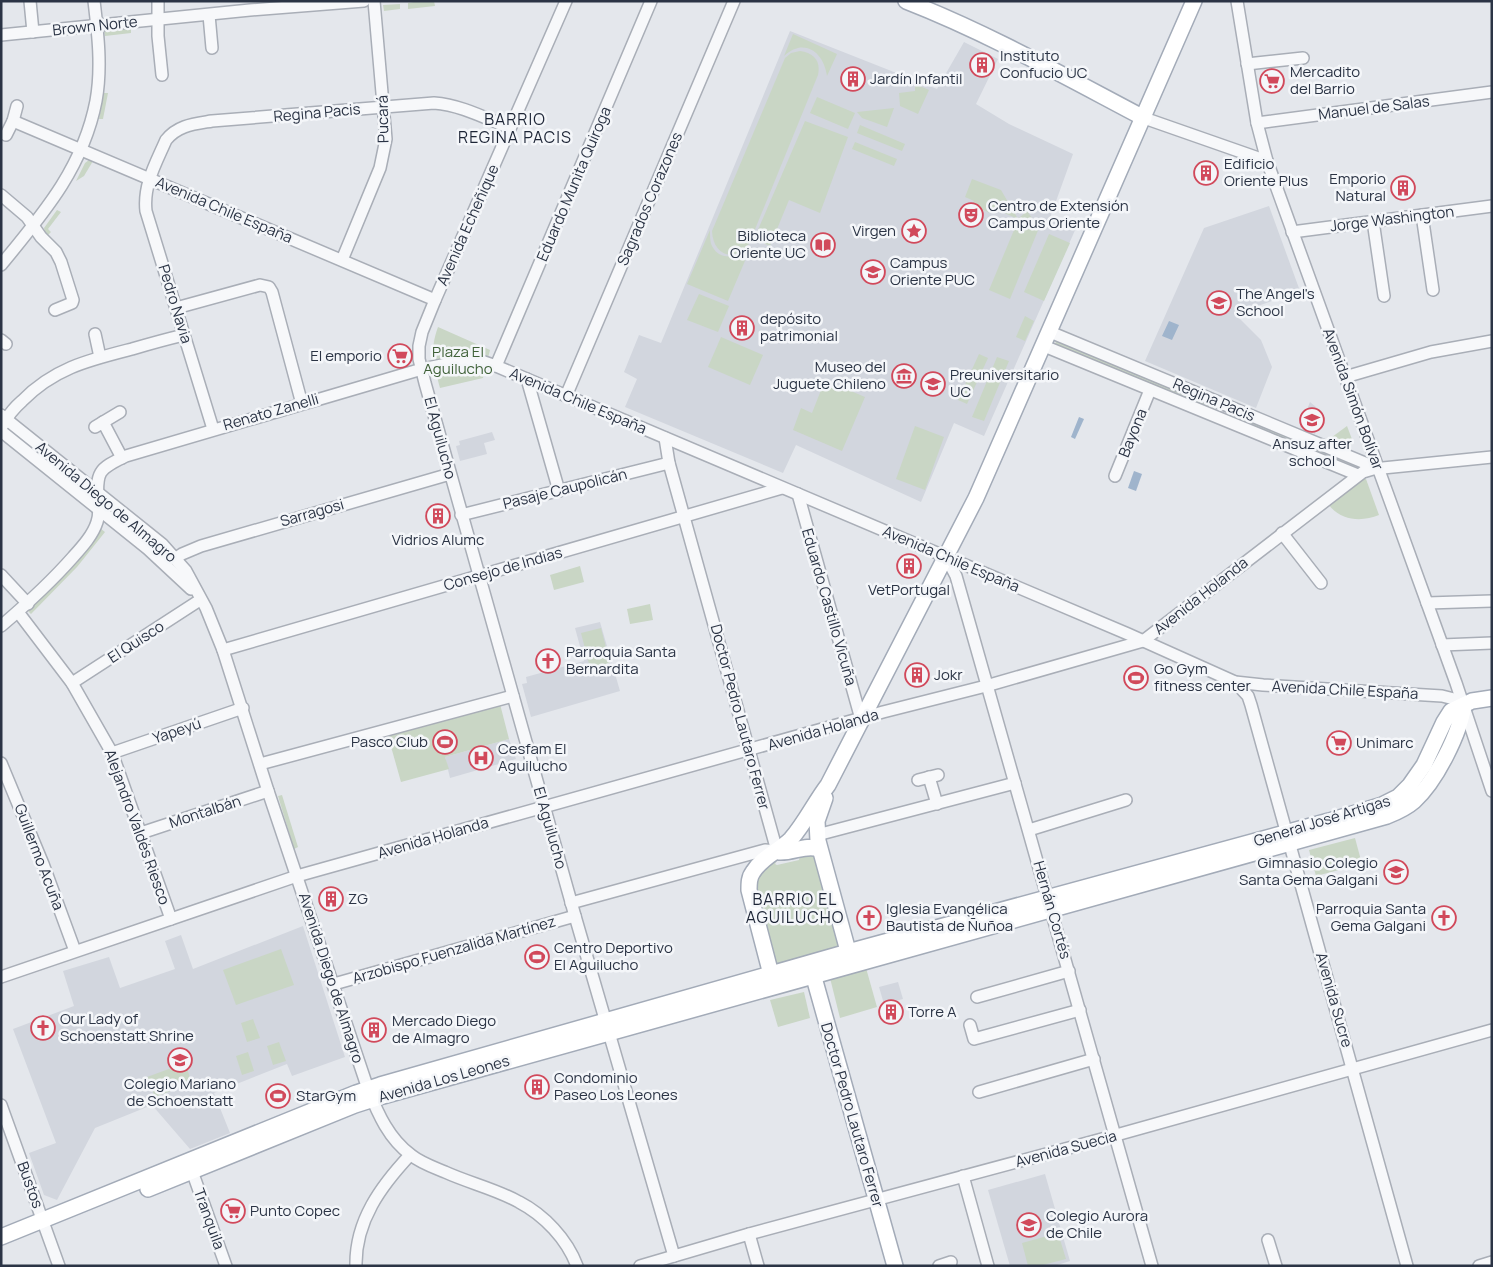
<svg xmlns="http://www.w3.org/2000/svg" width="1493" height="1267" viewBox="0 0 1493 1267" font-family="Manrope,sans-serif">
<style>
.built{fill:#d2d6de}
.green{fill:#c9d6c5}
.water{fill:#9fb4cc}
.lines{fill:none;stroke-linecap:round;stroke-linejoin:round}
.minor-casing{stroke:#a9aeb7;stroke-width:14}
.major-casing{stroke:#a3abb8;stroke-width:18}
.minor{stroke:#f7f8fa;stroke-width:11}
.major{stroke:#fff;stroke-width:15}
.labels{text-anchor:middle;stroke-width:5;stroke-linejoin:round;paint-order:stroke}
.street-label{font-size:15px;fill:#2b3445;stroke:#f4f6f9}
.poi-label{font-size:15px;fill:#2b3445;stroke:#f4f6f9;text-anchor:start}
.park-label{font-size:15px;fill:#3f6138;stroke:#f4f6f9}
.neighbourhood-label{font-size:16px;letter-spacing:1px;fill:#1d2536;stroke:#f4f6f9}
</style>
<rect width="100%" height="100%" fill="#e4e7ec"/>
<g class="built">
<polygon points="790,31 937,89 964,42 998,59 976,104 1009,124 1073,154 1050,218 1076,228 984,436 954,423 921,502 796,445 783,473 625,407 637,379 624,372 639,335 661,343"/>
<polygon points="1269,206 1300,291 1235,314 1261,340 1272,367 1256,408 1145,361 1204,228"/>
<polygon points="1310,402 1323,413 1315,434 1300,427"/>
<polygon points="492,432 495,440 484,443 487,454 460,461 456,446 460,445 459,441"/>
<polygon points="600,622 620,691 531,717 522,684 527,683 526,677 584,661 575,628"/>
<polygon points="509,739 516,759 450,778 445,757"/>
<polygon points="303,926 345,1057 292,1076 287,1064 214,1093 230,1133 190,1149 152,1105 95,1128 57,1200 44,1195 29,1153 56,1143 13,1029 74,1006 63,971 109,957 120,988 175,969 165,941 181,935 193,969"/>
<polygon points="898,982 903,999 884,1004 879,987"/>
<polygon points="1045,1174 1070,1261 1054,1266 1010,1266 988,1190"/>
</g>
<g class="green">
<polygon points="419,1 434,1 435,6 408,9 408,3"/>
<polygon points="400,4 400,9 384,11 383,5"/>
<polygon points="131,27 131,33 105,36 104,31 107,30"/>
<path d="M793 34 837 54 827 76C824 52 804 37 784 56Z"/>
<path d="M800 51C814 53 821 61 818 75L749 244C733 263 713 255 712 231L785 58 791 53Z"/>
<polygon points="915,84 929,90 918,114 900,106 899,93 915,91"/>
<polygon points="104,93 108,93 103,119 99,119"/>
<polygon points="817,97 855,113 848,129 810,113"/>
<polygon points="894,108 887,127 862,118 857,112"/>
<polygon points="805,121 848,137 820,213 789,200 770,246 754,239"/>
<polygon points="860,125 905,144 902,151 857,133"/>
<polygon points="855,142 897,159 894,166 852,149"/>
<polygon points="89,160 93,161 84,176 76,181 85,163"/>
<polygon points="972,179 1001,190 1018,219 993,208 990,213 972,205 974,201 965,197"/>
<polygon points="57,210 61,212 48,229 51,232 48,235 45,232 44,228"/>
<polygon points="1027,211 1039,228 1010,299 989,290 1019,218"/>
<path d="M710 230C710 235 710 242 712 246 720 262 740 257 750 249L728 301 687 284Z"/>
<polygon points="1049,234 1070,243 1044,301 1024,292"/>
<polygon points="699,294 729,306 718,332 687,320"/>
<polygon points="1025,316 1034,321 1025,341 1016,337"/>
<path d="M438 327 490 350 483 378 440 388C434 364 429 352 438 327Z"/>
<polygon points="721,337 763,355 750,385 708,367"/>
<polygon points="1056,341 1216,408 1214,412 1055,345"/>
<polygon points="979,354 988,358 967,404 958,400"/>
<polygon points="997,357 1009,361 984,421 972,417"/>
<polygon points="825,380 865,397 842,451 793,430 801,408 812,413"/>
<polygon points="1227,413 1344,459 1356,466 1355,469 1226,417"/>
<polygon points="915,426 944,437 925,490 896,479"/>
<polygon points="1347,426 1353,442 1349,448 1328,440"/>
<polygon points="15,433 17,433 72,478 71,482 13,435"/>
<path d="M1363 479H1366L1379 515C1362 522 1341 521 1329 505Z"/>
<path d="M101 529 105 532 77 567 31 614 28 611C54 585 79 559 101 529Z"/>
<polygon points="580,566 584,582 554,590 550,575"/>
<polygon points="650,604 653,620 630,624 627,609"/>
<polygon points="601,628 610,663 590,668 581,633"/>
<polygon points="500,704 509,739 445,757 449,769 401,782 388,736"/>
<polygon points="282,795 298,847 294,849 278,796"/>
<polygon points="1355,838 1362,864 1316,876 1309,850"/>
<polygon points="814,851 842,946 775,965 755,891 758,871 779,857 775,864 777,865 799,860 801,852"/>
<polygon points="281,949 294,985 236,1005 223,970"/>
<polygon points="866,968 877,1007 840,1018 830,978"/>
<polygon points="804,992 810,1018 778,1027 770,1000"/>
<polygon points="253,1019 260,1038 247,1042 241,1023"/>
<polygon points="279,1042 286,1061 273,1065 267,1046"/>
<polygon points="248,1052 254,1071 242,1075 236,1056"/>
<polygon points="185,1063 192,1083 155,1097 147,1077"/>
<polygon points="1058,1233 1066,1259 1039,1266 1028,1266 1022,1243"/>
</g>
<g class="water">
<polygon points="1169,321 1179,325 1172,340 1162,336"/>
<polygon points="1079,417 1084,419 1075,439 1071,437"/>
<polygon points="1134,471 1142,474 1136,491 1128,488"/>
</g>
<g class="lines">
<g class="minor-casing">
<g id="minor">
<polyline points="30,1 33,32"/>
<polyline points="158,1 158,36 162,75"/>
<polyline points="566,1 435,300 422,332 419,346 419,359 425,383 575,916 674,1256"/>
<polyline points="1237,1 1257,123 1267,161 1456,683 1492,791"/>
<polyline points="209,15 212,48"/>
<polyline points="1,35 250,10 364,1"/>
<polyline points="1247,64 1303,58"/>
<polyline points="1144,118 1267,161"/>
<polyline points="13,121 435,300"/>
<polyline points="1257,123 1492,92"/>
<polyline points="6,135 13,121 17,106"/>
<polyline points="1,195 27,217 41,237 56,252 61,262 73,300 72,303 55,310"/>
<polyline points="1422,215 1433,290"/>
<polyline points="1373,221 1384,296"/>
<polyline points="1292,232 1492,206"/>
<polyline points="342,260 380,168 386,139 374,1"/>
<path d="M1 265C43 214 83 168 96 101 102 68 98 34 94 1"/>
<polyline points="176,308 260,285 269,287 272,292 302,404"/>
<polyline points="1050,332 1377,468"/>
<polyline points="95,334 100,357"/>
<polyline points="1,340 6,344"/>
<polyline points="1044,346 1358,475"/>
<polyline points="496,366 651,1"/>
<polyline points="1345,377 1431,352 1492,341"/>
<polyline points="527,379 559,491"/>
<polyline points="566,396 734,1"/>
<path d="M1 415 162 544 186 571 206 608 223 650 268 791 368 1089C378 1114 389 1139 411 1155 421 1163 433 1167 445 1172 469 1183 496 1189 519 1202 544 1215 567 1239 577 1266"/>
<polyline points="103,422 122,458"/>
<path d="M3 425C8 415 14 408 22 401 54 368 89 360 132 349 149 344 167 339 184 335"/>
<polyline points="95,427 120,412"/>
<path d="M213 429 146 211C143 185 156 163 166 140 178 125 194 124 212 121L434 103C461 105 485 118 510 128"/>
<polyline points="1,431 148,549 191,589"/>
<polyline points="665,438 669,463 777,851"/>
<polyline points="1115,476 1150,390"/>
<polyline points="798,494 861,719"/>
<polyline points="461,515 669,463"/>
<polyline points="1282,533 1321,583"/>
<polyline points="946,557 956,576 1152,1266"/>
<polyline points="176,558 182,554 201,546 450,474"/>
<polyline points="1,575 28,604"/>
<polyline points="1427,603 1492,601"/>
<polyline points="18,612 72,683 112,753 171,919"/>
<path d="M1 626C27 604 51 582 73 557 82 547 93 535 97 522 99 516 99 509 98 503 96 472 98 469 126 456L422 369 467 360 481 361 496 366 1128 634 1235 682 1263 685 1442 696 1454 699 1464 705"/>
<polyline points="1442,645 1492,643"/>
<polyline points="223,650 782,488"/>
<polyline points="1235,682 1248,696 1251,705 1407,1266"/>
<polyline points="72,683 200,600"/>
<polyline points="112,753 243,708"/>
<polyline points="1,763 43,864 75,951"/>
<polyline points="260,764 513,696"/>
<polyline points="929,777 937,804"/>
<polyline points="918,780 938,775"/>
<polyline points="1029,830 1126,800"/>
<polyline points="141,833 268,791"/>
<polyline points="817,835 1015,783"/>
<polyline points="571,903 765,850 778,851"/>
<polyline points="1,977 297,876 883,712 986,686 1143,641 1363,472 1373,469 1492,457"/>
<polyline points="334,984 575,916"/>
<polyline points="977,997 1069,971"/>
<polyline points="970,1025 974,1039 1080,1010"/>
<polyline points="979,1092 1094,1059"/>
<polyline points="1,1105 59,1266"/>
<polyline points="192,1171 226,1266"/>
<polyline points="963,1176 988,1266"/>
<polyline points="749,1234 758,1266"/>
<polyline points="1268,1240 1276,1266"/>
<path d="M356 1266C355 1221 381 1186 410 1155"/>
<polyline points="640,1266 749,1234 1102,1139 1492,1030"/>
<polyline points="939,1266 951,1262"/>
<polyline points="1479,1266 1492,1262"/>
</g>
</g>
<g class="major-casing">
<g id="major">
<path d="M906 1C988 33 1066 77 1144 118"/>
<polyline points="825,798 817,821 818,841 851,962"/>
<path d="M779 852C793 853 806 844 819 849"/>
<polyline points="811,967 895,1266"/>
<path d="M773 982 749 890C749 883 749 877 753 872 762 857 779 851 791 839 805 823 815 802 828 785L976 498 1194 1"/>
<path d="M148 1189 355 1105 383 1096 1387 816C1397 812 1406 808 1414 801 1436 781 1460 733 1464 705"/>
<polyline points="1,1237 356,1093 380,1085 848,952 1329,821 1382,805 1398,797 1410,785 1424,765 1444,722 1451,711 1472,701 1492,698"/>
</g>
</g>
<use href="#minor" class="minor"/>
<use href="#major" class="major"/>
</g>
<defs>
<g id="building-ring" transform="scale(1.25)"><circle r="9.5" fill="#f4f6f9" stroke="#d1495b" stroke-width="1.5"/><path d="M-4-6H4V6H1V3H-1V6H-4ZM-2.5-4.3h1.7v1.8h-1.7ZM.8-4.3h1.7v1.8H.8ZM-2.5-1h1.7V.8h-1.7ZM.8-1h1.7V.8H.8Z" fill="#d1495b"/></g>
<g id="supermarket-ring" transform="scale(1.25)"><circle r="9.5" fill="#f4f6f9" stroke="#d1495b" stroke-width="1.5"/><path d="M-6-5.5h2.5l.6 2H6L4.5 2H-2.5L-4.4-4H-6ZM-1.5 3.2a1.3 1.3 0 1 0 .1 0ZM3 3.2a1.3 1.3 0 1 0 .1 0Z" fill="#d1495b"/></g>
<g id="theatre-ring" transform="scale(1.25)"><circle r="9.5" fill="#f4f6f9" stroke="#d1495b" stroke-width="1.5"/><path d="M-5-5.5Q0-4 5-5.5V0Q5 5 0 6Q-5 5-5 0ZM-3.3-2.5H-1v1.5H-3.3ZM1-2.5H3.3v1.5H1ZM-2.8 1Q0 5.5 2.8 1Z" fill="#d1495b"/></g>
<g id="sight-ring" transform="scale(1.25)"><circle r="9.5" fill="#f4f6f9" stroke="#d1495b" stroke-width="1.5"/><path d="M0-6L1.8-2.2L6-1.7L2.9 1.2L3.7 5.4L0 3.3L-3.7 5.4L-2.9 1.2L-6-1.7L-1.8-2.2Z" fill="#d1495b"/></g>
<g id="library-ring" transform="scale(1.25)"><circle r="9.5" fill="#f4f6f9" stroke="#d1495b" stroke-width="1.5"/><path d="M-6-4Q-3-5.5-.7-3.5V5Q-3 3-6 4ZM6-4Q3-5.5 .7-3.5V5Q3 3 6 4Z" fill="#d1495b"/></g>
<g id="university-ring" transform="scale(1.25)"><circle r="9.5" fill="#f4f6f9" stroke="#d1495b" stroke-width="1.5"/><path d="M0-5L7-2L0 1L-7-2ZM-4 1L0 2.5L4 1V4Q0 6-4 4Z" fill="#d1495b"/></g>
<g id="school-ring" transform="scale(1.25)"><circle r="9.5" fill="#f4f6f9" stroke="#d1495b" stroke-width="1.5"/><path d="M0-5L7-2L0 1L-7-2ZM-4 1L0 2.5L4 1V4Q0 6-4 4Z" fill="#d1495b"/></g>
<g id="museum-ring" transform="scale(1.25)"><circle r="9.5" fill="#f4f6f9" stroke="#d1495b" stroke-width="1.5"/><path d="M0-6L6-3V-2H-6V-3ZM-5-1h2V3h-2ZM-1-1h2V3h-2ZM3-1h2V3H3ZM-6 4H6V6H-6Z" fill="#d1495b"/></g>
<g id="church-ring" transform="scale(1.25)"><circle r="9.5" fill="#f4f6f9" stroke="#d1495b" stroke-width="1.5"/><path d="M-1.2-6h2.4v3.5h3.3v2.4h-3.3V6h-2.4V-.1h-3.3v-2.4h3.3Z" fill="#d1495b"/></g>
<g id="stadium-ring" transform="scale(1.25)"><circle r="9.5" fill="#f4f6f9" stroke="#d1495b" stroke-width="1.5"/><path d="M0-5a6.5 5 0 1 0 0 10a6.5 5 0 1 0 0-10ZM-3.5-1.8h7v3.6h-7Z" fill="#d1495b"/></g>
<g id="hospital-ring" transform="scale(1.25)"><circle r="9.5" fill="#f4f6f9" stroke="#d1495b" stroke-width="1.5"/><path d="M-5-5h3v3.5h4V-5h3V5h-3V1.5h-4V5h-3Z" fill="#d1495b"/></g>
</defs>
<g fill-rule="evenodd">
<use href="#building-ring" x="982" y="65"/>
<use href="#building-ring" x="853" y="79"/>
<use href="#supermarket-ring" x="1272" y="81"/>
<use href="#building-ring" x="1206" y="173"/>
<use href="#building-ring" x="1403" y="188"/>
<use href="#theatre-ring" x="971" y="215"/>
<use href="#sight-ring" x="914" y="231"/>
<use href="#library-ring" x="823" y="245"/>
<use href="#university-ring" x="873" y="272"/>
<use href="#school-ring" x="1219" y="303"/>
<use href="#building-ring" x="742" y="328"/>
<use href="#supermarket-ring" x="400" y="356"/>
<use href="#museum-ring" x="904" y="376"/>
<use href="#university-ring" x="933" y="384"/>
<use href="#school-ring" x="1312" y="420"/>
<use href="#building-ring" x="438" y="516"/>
<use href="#building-ring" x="909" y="566"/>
<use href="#church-ring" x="548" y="661"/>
<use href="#building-ring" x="917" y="675"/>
<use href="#stadium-ring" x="1136" y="678"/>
<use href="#stadium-ring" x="445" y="742"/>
<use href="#supermarket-ring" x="1339" y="743"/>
<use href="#hospital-ring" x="481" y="758"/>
<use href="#school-ring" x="1396" y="872"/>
<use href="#building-ring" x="331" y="899"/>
<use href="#church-ring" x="869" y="918"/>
<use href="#church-ring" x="1444" y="918"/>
<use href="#stadium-ring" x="537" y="957"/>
<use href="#building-ring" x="891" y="1012"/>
<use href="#church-ring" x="43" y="1028"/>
<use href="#building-ring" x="374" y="1030"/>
<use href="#school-ring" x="180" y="1060"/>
<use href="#building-ring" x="537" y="1087"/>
<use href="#stadium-ring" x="278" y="1096"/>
<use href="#supermarket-ring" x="233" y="1211"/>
<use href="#school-ring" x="1029" y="1225"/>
</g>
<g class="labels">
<g class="street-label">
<text transform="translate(95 26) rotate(-6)" y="5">Brown Norte</text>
<text transform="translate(1374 108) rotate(-7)" y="5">Manuel de Salas</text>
<text transform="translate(317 113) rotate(-5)" y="5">Regina Pacis</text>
<text transform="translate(383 119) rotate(-91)" y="5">Pucará</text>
<text transform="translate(574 184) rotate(-67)" y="5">Eduardo Munita Quiroga</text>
<text transform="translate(650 199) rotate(-67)" y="5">Sagrados Corazones</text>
<text transform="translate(224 210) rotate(23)" y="5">Avenida Chile España</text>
<text transform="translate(1392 219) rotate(-7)" y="5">Jorge Washington</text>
<text transform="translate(468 225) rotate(-66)" y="5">Avenida Echeñique</text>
<text transform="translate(175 304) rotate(73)" y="5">Pedro Navia</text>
<text transform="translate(1353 399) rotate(70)" y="5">Avenida Simón Bolívar</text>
<text transform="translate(1214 400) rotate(23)" y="5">Regina Pacis</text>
<text transform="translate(578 401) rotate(23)" y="5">Avenida Chile España</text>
<text transform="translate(271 412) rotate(-16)" y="5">Renato Zanelli</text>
<text transform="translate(1133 433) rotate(-68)" y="5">Bayona</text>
<text transform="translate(440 438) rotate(75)" y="5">El Aguilucho</text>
<text transform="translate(565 489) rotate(-14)" y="5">Pasaje Caupolicán</text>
<text transform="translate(106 502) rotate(40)" y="5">Avenida Diego de Almagro</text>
<text transform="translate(312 513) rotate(-16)" y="5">Sarragosi</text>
<text transform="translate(951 559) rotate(23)" y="5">Avenida Chile España</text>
<text transform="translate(503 569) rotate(-16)" y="5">Consejo de Indias</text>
<text transform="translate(1201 596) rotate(-38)" y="5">Avenida Holanda</text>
<text transform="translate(829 607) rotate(74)" y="5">Eduardo Castillo Vicuña</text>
<text transform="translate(136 642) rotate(-33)" y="5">El Quisco</text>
<text transform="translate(1345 690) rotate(3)" y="5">Avenida Chile España</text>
<text transform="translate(740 717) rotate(75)" y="5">Doctor Pedro Lautaro Ferrer</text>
<text transform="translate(823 730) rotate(-16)" y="5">Avenida Holanda</text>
<text transform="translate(177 731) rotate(-19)" y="5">Yapeyú</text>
<text transform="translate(205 812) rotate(-18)" y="5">Montalbán</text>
<text transform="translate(1322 821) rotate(-17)" y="5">General José Artigas</text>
<text transform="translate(137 827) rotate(70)" y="5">Alejandro Valdés Riesco</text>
<text transform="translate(550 828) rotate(74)" y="5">El Aguilucho</text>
<text transform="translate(433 838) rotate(-16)" y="5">Avenida Holanda</text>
<text transform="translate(39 857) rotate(69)" y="5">Guillermo Acuña</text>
<text transform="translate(1052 910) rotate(74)" y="5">Hernán Cortés</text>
<text transform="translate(454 950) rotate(-16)" y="5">Arzobispo Fuenzalida Martínez</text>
<text transform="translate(331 978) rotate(72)" y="5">Avenida Diego de Almagro</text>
<text transform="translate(1334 1000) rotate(74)" y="5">Avenida Sucre</text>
<text transform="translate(444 1079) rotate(-16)" y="5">Avenida Los Leones</text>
<text transform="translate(852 1115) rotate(74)" y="5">Doctor Pedro Lautaro Ferrer</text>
<text transform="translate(1066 1149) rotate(-15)" y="5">Avenida Suecia</text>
<text transform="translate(30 1185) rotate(70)" y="5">Bustos</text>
<text transform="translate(209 1219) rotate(70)" y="5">Tranquila</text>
</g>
<g class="poi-label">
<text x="1000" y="61">Instituto<tspan x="1000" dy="17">Confucio UC</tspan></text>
<text x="1290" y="77">Mercadito<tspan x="1290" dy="17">del Barrio</tspan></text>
<text x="870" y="84">Jardín Infantil</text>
<text x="1224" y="169">Edificio<tspan x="1224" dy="17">Oriente Plus</tspan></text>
<text x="1386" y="184" text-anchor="end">Emporio<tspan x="1386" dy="17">Natural</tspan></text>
<text x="988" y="211">Centro de Extensión<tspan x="988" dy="17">Campus Oriente</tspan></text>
<text x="896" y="236" text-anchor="end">Virgen</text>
<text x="806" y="241" text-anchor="end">Biblioteca<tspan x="806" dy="17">Oriente UC</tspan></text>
<text x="890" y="268">Campus<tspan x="890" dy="17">Oriente PUC</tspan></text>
<text x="1236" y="299">The Angel's<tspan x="1236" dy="17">School</tspan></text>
<text x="760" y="324">depósito<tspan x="760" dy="17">patrimonial</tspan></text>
<text x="382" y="361" text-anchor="end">El emporio</text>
<text x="886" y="372" text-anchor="end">Museo del<tspan x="886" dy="17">Juguete Chileno</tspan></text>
<text x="950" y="380">Preuniversitario<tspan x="950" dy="17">UC</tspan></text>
<text x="1312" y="449" text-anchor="middle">Ansuz after<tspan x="1312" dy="17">school</tspan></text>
<text x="438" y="545" text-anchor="middle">Vidrios Alumc</text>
<text x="909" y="595" text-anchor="middle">VetPortugal</text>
<text x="566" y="657">Parroquia Santa<tspan x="566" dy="17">Bernardita</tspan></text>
<text x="1154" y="674">Go Gym<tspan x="1154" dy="17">fitness center</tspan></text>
<text x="934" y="680">Jokr</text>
<text x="428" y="747" text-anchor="end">Pasco Club</text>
<text x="1356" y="748">Unimarc</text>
<text x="498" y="754">Cesfam El<tspan x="498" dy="17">Aguilucho</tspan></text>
<text x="1378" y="868" text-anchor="end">Gimnasio Colegio<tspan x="1378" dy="17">Santa Gema Galgani</tspan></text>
<text x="348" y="904">ZG</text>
<text x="886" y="914">Iglesia Evangélica<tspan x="886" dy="17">Bautista de Ñuñoa</tspan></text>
<text x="1426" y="914" text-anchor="end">Parroquia Santa<tspan x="1426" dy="17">Gema Galgani</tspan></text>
<text x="554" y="953">Centro Deportivo<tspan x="554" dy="17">El Aguilucho</tspan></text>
<text x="908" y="1017">Torre A</text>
<text x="60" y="1024">Our Lady of<tspan x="60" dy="17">Schoenstatt Shrine</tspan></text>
<text x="392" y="1026">Mercado Diego<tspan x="392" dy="17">de Almagro</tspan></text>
<text x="554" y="1083">Condominio<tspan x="554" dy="17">Paseo Los Leones</tspan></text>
<text x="180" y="1089" text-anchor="middle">Colegio Mariano<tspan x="180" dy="17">de Schoenstatt</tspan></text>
<text x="296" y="1101">StarGym</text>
<text x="250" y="1216">Punto Copec</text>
<text x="1046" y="1221">Colegio Aurora<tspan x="1046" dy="17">de Chile</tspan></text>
</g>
<g class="park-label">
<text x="458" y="357">Plaza El<tspan x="458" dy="17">Aguilucho</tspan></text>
</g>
<g class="neighbourhood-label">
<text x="515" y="125">BARRIO<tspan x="515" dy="18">REGINA PACIS</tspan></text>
<text x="795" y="905">BARRIO EL<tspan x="795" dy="18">AGUILUCHO</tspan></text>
</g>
</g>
<rect width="1493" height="1267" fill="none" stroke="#2b3445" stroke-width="5"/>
</svg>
